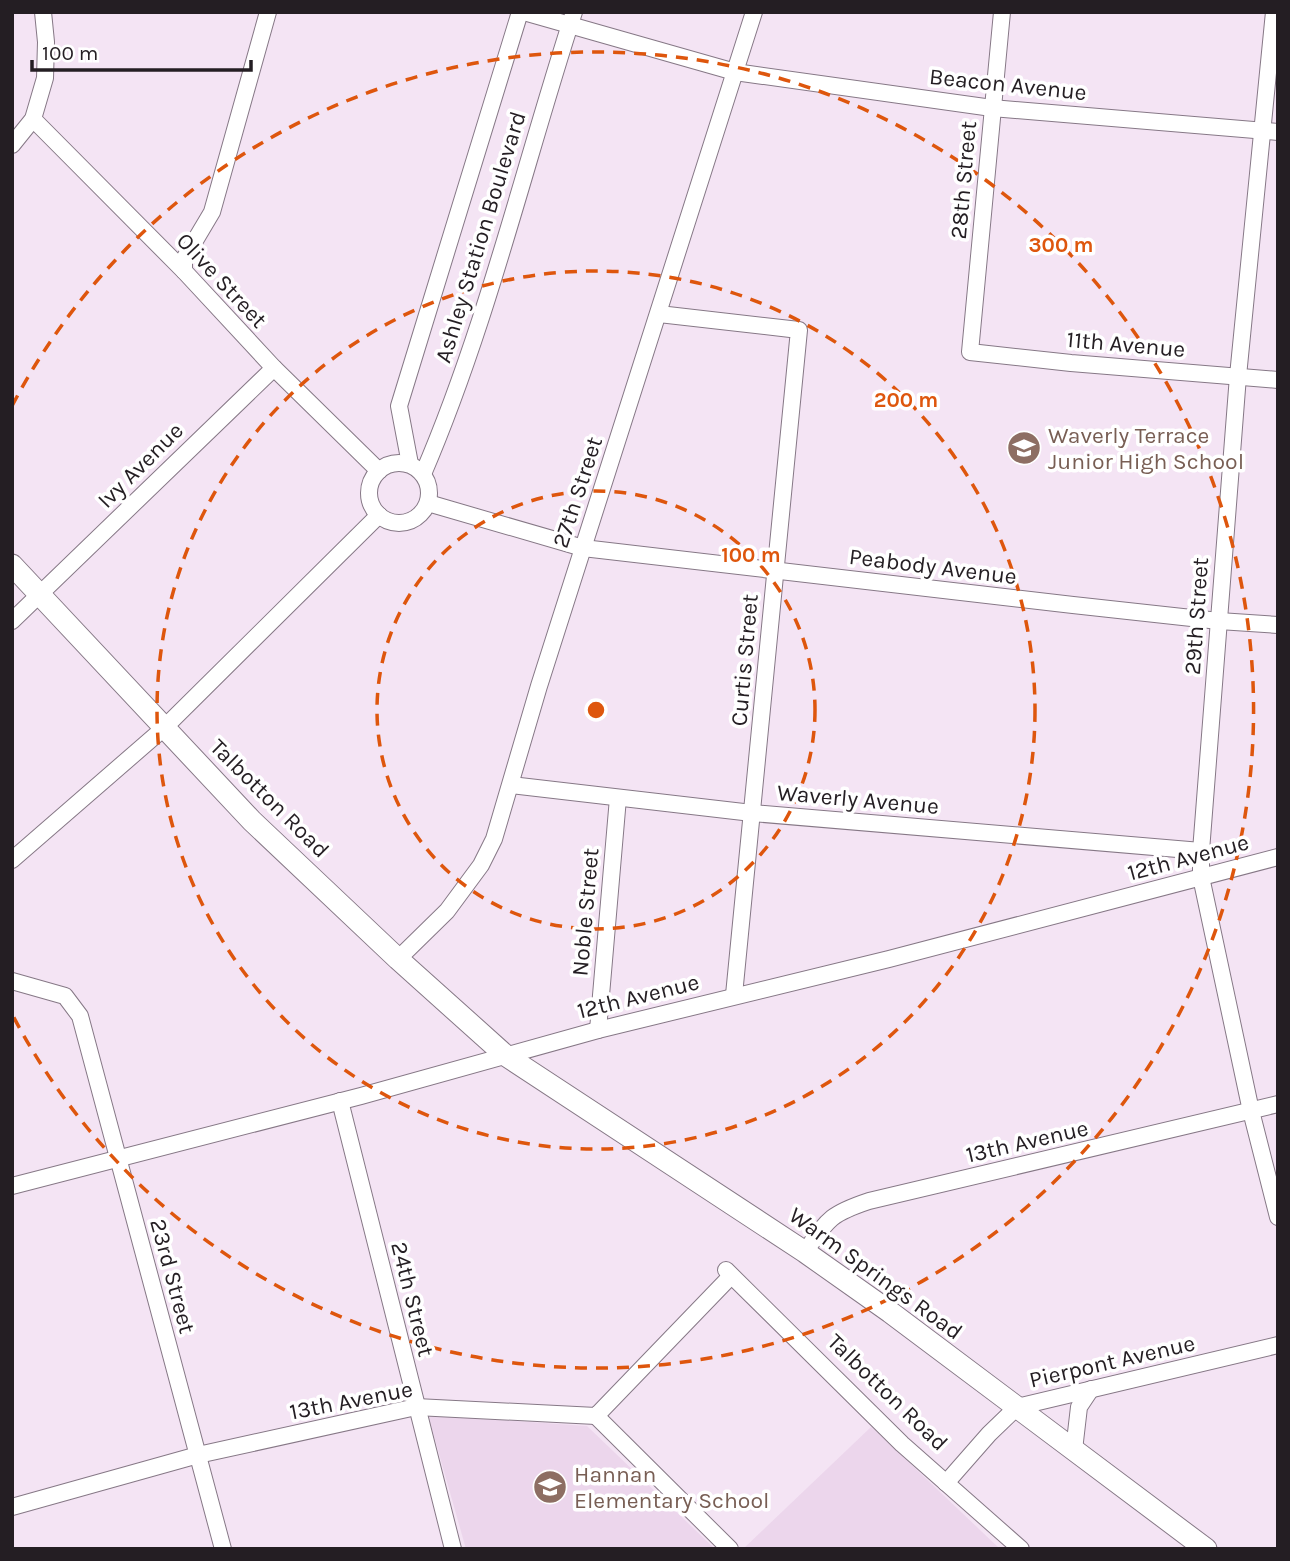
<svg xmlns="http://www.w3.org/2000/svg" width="1290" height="1561" viewBox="0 0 1290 1561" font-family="Karla,sans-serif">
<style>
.built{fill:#ecd6ec}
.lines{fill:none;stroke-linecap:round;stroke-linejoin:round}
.minor-casing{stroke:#867886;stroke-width:18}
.major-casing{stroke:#867886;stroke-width:23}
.minor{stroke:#fff;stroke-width:16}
.major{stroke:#fff;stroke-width:21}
.ring{fill:none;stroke:#de560d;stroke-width:3.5;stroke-dasharray:12 9}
.labels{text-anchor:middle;stroke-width:7;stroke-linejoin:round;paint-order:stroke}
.street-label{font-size:23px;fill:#241e23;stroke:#fff}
.education-label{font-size:23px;fill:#785e54;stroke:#fff;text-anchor:start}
.centre{fill:#de560d;stroke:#fff;stroke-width:3.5}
.ring-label{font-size:21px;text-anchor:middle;font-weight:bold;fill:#de560d;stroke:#fff;stroke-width:7;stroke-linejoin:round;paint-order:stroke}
</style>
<rect width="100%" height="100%" fill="#f4e4f4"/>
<g class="built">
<polygon points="428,1415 587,1426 715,1549 466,1549"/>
<polygon points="871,1427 878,1433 1000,1549 743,1549"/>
</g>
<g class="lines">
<g class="minor-casing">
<g id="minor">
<polyline points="524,12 735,72 992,108 1278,132"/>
<polyline points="1002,12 970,352 1071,363 1278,380"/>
<polyline points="1274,12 1238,376 1201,851 1201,877 1251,1111 1278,1217"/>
<polyline points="33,119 184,271 274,368 379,471"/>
<polyline points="12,145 33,119 45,78 46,42 43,12"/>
<polyline points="184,271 184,259 212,212 268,12"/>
<polyline points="659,314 799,330 734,995"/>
<circle cx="399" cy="493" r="30"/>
<polyline points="410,464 399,406 520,12"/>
<path d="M423 474C487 325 524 166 574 12"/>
<polyline points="428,503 583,548 1073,605 1219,621 1278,625"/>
<polyline points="12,621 274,368"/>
<polyline points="511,785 752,813 1201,851"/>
<polyline points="12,860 164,728 379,515"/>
<polyline points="398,959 447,911 481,865 494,839 539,686 754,12"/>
<polyline points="12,981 65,996 80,1016 223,1549"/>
<polyline points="598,1030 618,798"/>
<polyline points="340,1101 453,1549"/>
<polyline points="12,1186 361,1096 598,1030 889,959 1278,857"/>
<path d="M805 1252C828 1219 830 1214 869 1201L1278 1104"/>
<polyline points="726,1270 902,1444 1021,1549"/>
<polyline points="596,1416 730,1549"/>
<polyline points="1074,1450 1079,1407 1091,1389"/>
<polyline points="946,1483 989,1434 1017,1407 1278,1345"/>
<polyline points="12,1507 198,1455 416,1407 596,1416 731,1276"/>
</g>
</g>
<g class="major-casing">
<polyline id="major" points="12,565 252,821 398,959 505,1055 805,1252 890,1312 1206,1549"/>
</g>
<use href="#minor" class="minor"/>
<use href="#major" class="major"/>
</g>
<g class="ring">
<circle cx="596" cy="710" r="219"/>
<circle cx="596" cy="710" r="439"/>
<path d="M12 406A658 658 0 1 1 12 1014"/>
</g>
<defs>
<g id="school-disc" transform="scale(1.75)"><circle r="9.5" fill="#8d6e63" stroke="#fff"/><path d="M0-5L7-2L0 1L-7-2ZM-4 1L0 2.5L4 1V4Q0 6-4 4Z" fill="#fff"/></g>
</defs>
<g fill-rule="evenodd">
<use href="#school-disc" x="1024" y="448"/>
<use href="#school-disc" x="550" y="1487"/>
</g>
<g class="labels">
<g class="street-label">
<text transform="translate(1008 84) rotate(6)" y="8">Beacon Avenue</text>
<text transform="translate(963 180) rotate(-85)" y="8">28th Street</text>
<text transform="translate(480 237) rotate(-73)" y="8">Ashley Station Boulevard</text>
<text transform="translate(222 280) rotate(47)" y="8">Olive Street</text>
<text transform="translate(1126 344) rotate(5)" y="8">11th Avenue</text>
<text transform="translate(140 465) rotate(-45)" y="8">Ivy Avenue</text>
<text transform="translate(577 492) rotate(-72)" y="8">27th Street</text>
<text transform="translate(933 566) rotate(7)" y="8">Peabody Avenue</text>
<text transform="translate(1196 616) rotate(-86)" y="8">29th Street</text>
<text transform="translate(744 660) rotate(-85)" y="8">Curtis Street</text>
<text transform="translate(270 798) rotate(45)" y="8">Talbotton Road</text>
<text transform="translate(858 799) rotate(5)" y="8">Waverly Avenue</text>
<text transform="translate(1188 857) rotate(-15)" y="8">12th Avenue</text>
<text transform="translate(585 912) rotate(-85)" y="8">Noble Street</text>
<text transform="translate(638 996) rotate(-14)" y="8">12th Avenue</text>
<text transform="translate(1027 1141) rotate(-13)" y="8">13th Avenue</text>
<text transform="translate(876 1273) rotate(36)" y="8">Warm Springs Road</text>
<text transform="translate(173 1276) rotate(75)" y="8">23rd Street</text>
<text transform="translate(413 1299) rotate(76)" y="8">24th Street</text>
<text transform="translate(1112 1361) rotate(-13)" y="8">Pierpont Avenue</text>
<text transform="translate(888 1392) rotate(44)" y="8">Talbotton Road</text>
<text transform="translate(351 1400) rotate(-11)" y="8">13th Avenue</text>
</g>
<g class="education-label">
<text x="1048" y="443">Waverly Terrace<tspan x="1048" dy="26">Junior High School</tspan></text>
<text x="574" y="1482">Hannan<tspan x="574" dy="26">Elementary School</tspan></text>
</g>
</g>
<circle cx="596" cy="710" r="10" class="centre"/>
<g class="ring-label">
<text x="1061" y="252">300 m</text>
<text x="906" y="407">200 m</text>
<text x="751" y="562">100 m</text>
</g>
<rect width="1290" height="1561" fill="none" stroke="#241e23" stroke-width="28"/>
<path d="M32 60v10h219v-10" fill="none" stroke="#241e23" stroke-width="3.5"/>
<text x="42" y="60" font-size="21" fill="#241e23" stroke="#ffffff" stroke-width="5" paint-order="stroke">100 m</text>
</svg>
